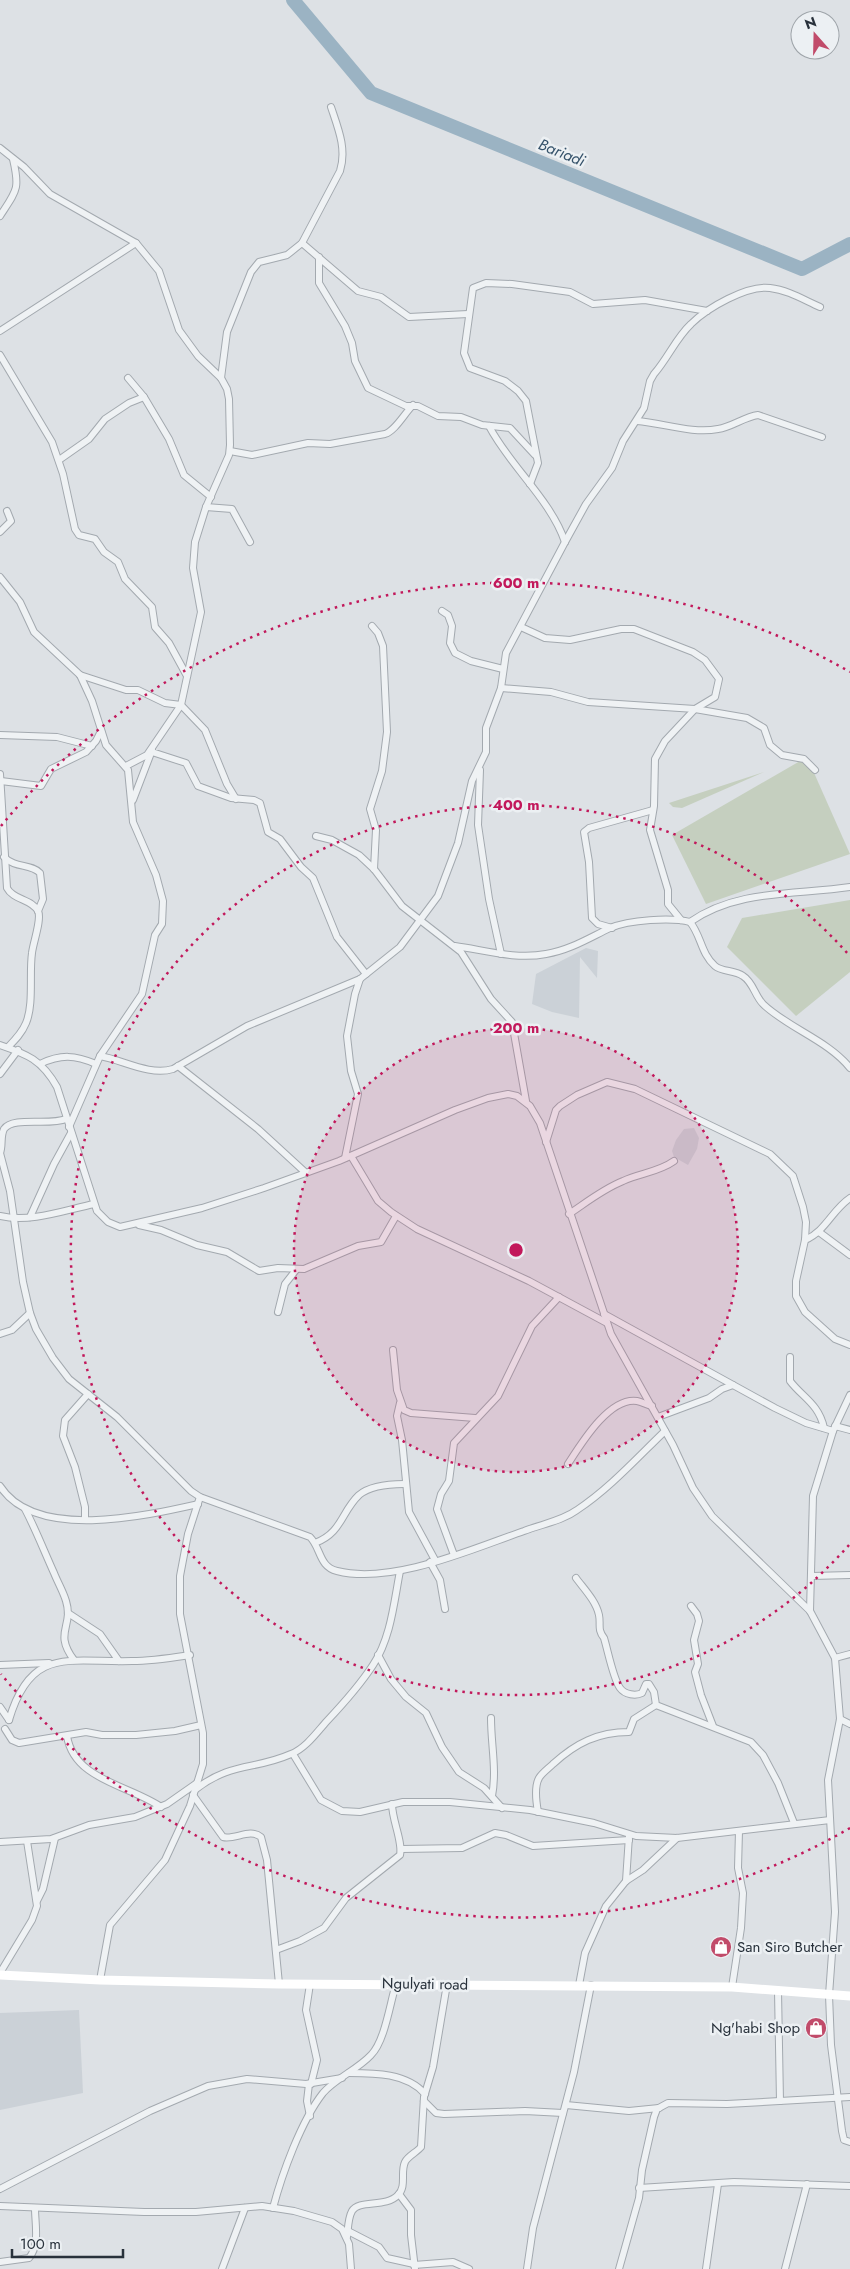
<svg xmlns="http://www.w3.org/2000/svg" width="850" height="2269" viewBox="0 0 850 2269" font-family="Jost,sans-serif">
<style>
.built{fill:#cbd1d7}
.green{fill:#c5cfbf}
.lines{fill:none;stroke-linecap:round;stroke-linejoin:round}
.river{stroke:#9bb3c3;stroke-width:14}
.minor-casing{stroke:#a3a9af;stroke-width:8}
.minor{stroke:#eff2f4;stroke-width:6}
.secondary{stroke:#fff;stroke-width:9}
.ring{fill:none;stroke:#c2185b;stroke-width:2.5;stroke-dasharray:2.5 5}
.labels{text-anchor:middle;stroke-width:5;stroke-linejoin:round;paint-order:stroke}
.poi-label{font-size:15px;fill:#28313b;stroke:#ecf0f3;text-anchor:start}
.street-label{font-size:15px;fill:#28313b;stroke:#ecf0f3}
.water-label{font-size:16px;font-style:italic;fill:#36536b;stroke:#ecf0f3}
.centre{fill:#c2185b;stroke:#ecf0f3;stroke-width:2.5}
.ring-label{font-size:15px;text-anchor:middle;font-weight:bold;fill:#c2185b;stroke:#ecf0f3;stroke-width:5;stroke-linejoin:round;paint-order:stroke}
</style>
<rect width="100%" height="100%" fill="#dde1e5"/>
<g class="built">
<polygon points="586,948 598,951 597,978 580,957 579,1018 552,1012 532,1004 536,974"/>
<polygon points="694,1128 699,1138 697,1149 688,1165 674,1157 672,1151 676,1140 684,1129"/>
<polygon points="79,2010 83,2093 0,2110 0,2013"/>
</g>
<g class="green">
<polygon points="807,757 850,854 706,904 672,835"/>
<polygon points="764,772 682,808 673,807 669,803"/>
<polygon points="850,900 850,972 796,1016 727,947 742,918"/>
</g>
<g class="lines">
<polyline class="river" points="293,0 371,93 802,269 850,244"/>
<g class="minor-casing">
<g id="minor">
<polyline points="0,148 24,167 50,194 136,243 159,271 179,330 198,356 221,378 227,389 229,399 230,445 229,455 206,507 195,542 193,568 201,612 181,705 147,755 126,766"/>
<path d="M0 216C17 190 20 189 13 159"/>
<polyline points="302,243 358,291 381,297 409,317 468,314"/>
<polyline points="319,257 319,283 345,326 352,343 355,361 368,388 406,406 418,406 438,416 461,417 482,425 510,428 535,455"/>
<polyline points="0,331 136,243"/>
<polyline points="0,355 52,442 63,474 75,529 79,535 95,539 104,552 118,562 125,579 152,607 155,627 169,643 187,676"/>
<polyline points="128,378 144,397 169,439 184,475 211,497"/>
<path d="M221 378 227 332 251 272 259 262 287 255 302 243 340 171C347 149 338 128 331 107"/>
<path d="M637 421C663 423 692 434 718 429 732 427 744 417 758 415L822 437"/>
<path d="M489 426C509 465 551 500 565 542"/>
<path d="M230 451 252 455 308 443 330 444 385 434C395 431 404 414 413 405"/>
<polyline points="59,460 89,439 105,419 129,403 144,397"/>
<polyline points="530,484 538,463 526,401 518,391 505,381 470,368 464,353 473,288 486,283 512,284 570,292 593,304 645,300 707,311"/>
<polyline points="206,507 232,509 250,542"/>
<polyline points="0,532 11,521 7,511"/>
<polyline points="0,577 20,602 34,632 80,675 92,701 106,745 128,770 133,822 156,875 163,901 162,924 155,935 142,994 100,1056 69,1127"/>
<polyline points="442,611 448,615 452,626 450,643 455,653 471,661 503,669"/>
<polyline points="372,626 378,633 383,646 387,732 382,771 370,809 376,830 374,869"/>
<polyline points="521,627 545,638 570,640 621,629 634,629 693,652 705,660 719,679 715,697 695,709 665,741 655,759 654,806 650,830 668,890 668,904 681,920"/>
<polyline points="80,675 126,690 138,690 165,703 181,705 205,730 227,784 236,799"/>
<polyline points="501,688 551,692 588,702 695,709 747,718 764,728 770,745 782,755 804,759 815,770"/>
<polyline points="0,735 57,737 92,746"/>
<polyline points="152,750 152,752 186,763 198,786 231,798 254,800 260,803 268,832 280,839 301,867 313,878 337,937 366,974"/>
<polyline points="480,770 478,825 489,899 501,954"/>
<path d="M0 774 7 888C13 900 32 899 38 911 42 919 33 943 32 953 29 974 34 1004 26 1023 22 1033 15 1040 8 1047"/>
<polyline points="1,781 41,786 51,769 86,752 96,741 101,731"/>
<polyline points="133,800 151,753"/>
<polyline points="316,836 332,840 359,855 374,869 402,906 461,952 491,999 512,1022 526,1101"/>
<path d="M4 857C16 869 30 863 40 873L43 899 38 911"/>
<path d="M690 922C737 889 796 895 850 887"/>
<polyline points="612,928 598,924 592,918 589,862 584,832 589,828 653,810"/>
<path d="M455 946C484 950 516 960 546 954 570 950 589 938 610 928 629 920 671 917 690 922 701 935 701 954 715 966 722 972 735 970 743 976 753 982 755 996 763 1004 788 1028 829 1041 850 1068"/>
<path d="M0 1045C27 1054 42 1060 57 1087L97 1211 108 1222 120 1227 202 1208 264 1188 339 1161 455 1110 488 1098 508 1094 517 1096 530 1106 540 1123 611 1334 673 1445 693 1488 712 1516 810 1611 835 1658 840 1719 828 1780 835 1912 829 1995 831 2045 842 2131 844 2140 850 2142"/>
<path d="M100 1056C123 1060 149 1076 173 1069L247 1026 360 979 400 947 438 896 458 843 472 781 486 752V728L501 688 506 653 565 542 586 504 612 468 623 441 644 408 650 381 654 374C668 358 676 338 691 324 707 308 747 285 770 288 788 290 804 300 820 307"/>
<path d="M40 1064C61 1054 75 1055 96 1064"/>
<polyline points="178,1066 258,1129 306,1173"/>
<polyline points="0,1074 18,1050"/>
<polyline points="546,1142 556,1110 560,1106 577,1095 607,1082 635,1089 770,1154 793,1176 803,1207 806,1222 805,1240 796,1281 796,1296 805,1312 835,1339 850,1345"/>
<path d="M0 1153 10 1191 23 1282 30 1313 36 1329 53 1358 69 1379 117 1417 191 1491 200 1497 310 1537C321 1548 319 1567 337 1571 392 1585 472 1549 524 1531 542 1524 562 1521 577 1510 609 1489 637 1458 665 1431"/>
<path d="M0 1153C3 1145 0 1137 4 1129 13 1116 50 1126 66 1119"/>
<polyline points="351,1156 378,1201 391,1212 417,1229 529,1281 607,1323"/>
<polyline points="345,1158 358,1094 351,1071 347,1036 355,994 360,979"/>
<path d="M569 1214C587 1202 603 1189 623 1181 640 1173 659 1172 674 1161"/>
<path d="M0 1216C30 1223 65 1210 94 1204"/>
<polyline points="30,1217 54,1164 71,1133"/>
<polyline points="139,1225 161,1230 197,1245 227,1252 259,1271 278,1268 304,1269 358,1246 381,1242 396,1216"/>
<polyline points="819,1232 850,1255"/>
<path d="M805 1240C826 1231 832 1210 850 1198"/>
<polyline points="278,1312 285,1284 296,1270"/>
<polyline points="604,1314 775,1408 806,1423 833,1431"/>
<polyline points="0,1334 12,1330 30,1313"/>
<polyline points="393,1350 397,1390 404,1410 411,1413 475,1418"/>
<path d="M790 1357V1381C802 1397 819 1404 824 1428"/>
<polyline points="400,1403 397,1416 402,1440 409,1512 435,1560"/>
<polyline points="658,1417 709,1398 722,1389 733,1385"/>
<polyline points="835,1426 850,1430"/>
<path d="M568 1464C581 1444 609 1397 637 1401 642 1402 647 1405 652 1406"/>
<path d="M0 1486C35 1541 145 1516 198 1504"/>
<path d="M25 1509C36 1530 44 1551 54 1573 58 1583 63 1591 66 1601 74 1627 53 1632 74 1660"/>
<polyline points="85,1520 85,1507 75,1467 63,1436 65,1420 88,1394"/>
<path d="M315 1543C342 1533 341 1512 359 1495 371 1485 390 1484 404 1484"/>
<polyline points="454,1555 437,1509 441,1494 449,1481 454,1443 498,1396 532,1326 559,1297"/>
<polyline points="430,1562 440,1580 445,1609"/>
<polyline points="812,1576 850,1575"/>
<path d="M576 1578C584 1589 596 1601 599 1615 601 1625 597 1629 604 1638 608 1651 613 1678 620 1688 625 1695 636 1696 642 1693L646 1684H649L654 1692 656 1705 751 1742 763 1755 778 1783 794 1823"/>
<polyline points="691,1606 697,1614 699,1621 694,1640 698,1664 695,1672 701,1695 713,1726"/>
<polyline points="810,1611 813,1496 833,1431 850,1395"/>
<polyline points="68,1613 100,1634 119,1661"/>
<polyline points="378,1655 391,1679 406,1697 426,1713 442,1747 459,1772 484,1788 502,1808"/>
<polyline points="835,1658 850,1654"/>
<polyline points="0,1665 49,1663"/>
<polyline points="0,1707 9,1720"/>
<path d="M491 1718C491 1745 497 1770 492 1796"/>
<polyline points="840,1719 850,1724"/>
<path d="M9 1720C31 1645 70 1663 132 1661 151 1661 170 1658 190 1655"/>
<polyline points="5,1729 12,1740 19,1743 86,1732 102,1735 136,1735 175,1731 201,1725"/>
<path d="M67 1736C74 1780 129 1785 161 1807"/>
<polyline points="293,1754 321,1800 342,1811 360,1812 403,1802 450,1802 530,1810 594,1823 636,1836 677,1838 830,1820"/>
<path d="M196 1789C231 1762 255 1770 291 1754 306 1748 317 1732 327 1721 343 1704 360 1685 373 1665 391 1638 394 1602 400 1571"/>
<path d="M193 1795 223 1837C235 1840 250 1828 261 1837L267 1860 279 1984"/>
<path d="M538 1812C536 1801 534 1787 539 1778 542 1773 549 1768 553 1764 576 1743 598 1732 629 1732L634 1719 656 1705"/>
<polyline points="0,1842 51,1839 89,1825 135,1817 167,1804 197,1783"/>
<polyline points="402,1849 462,1848 495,1833 506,1835 533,1846 629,1840"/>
<polyline points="626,1881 629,1836"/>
<polyline points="37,1901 43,1889 55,1838"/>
<path d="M276 1950 300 1941 324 1928 346 1898 400 1855C403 1842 392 1820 392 1804"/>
<polyline points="0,1973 32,1920 37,1906 27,1841"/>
<polyline points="100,1980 110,1925 165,1860 190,1806 203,1764 203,1733 180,1614 180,1576 188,1534 200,1497"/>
<polyline points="310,1984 306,2010 317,2060 311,2084"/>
<polyline points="579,1985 585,1953 606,1906 626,1881 643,1870 677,1838"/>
<polyline points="732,1987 741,1928 743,1893 738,1868 739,1831"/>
<polyline points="778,1991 780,2101"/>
<path d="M349 2073C375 2073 407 2073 425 2094"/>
<polyline points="309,2084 307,2101 310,2116"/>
<polyline points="424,2101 436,2113 444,2114 525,2111 563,2113"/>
<polyline points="566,2105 629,2111 659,2108"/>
<polyline points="639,2188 734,2182 850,2186"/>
<polyline points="0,2189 150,2111 208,2086 247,2079 306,2084 342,2078"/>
<polyline points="399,2194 411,2210 411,2235 415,2269"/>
<polyline points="0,2206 144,2212 196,2212 262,2206 294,2211 332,2222 342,2229 349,2244 351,2269"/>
<path d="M273 2208C282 2174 301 2121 323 2093 336 2078 357 2070 371 2055 385 2041 390 2003 396 1984"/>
<polyline points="348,2231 379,2247 387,2258 414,2264"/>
<path d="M347 2237C348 2229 348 2218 352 2211 359 2199 386 2208 398 2195 407 2186 400 2173 405 2162 408 2156 417 2152 421 2147L424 2097 433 2067 447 1984"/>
<path d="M0 2262 29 2258C40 2245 35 2224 35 2208"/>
<polyline points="414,2265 453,2262 469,2269"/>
<polyline points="222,2269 245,2208"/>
<polyline points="527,2269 533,2228 574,2072 591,1985"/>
<polyline points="619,2269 639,2198 642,2170 654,2117 657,2109 668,2103 727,2104 850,2097"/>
<polyline points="706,2269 718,2184"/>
<polyline points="785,2269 807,2184"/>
</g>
</g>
<use href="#minor" class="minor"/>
<polyline class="secondary" points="0,1975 100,1980 279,1984 732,1987 850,1996"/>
</g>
<circle cx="516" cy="1250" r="222" fill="#c2185b" fill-opacity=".12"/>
<g class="ring">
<circle cx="516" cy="1250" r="222"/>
<path d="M849 1545A445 445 0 1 1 849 955"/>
<path d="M850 1828A667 667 0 0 1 1 1674M1 826A667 667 0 0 1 850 672"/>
</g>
<defs>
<g id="shop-disc" transform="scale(1.125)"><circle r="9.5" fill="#c14b6a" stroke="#ecf0f3"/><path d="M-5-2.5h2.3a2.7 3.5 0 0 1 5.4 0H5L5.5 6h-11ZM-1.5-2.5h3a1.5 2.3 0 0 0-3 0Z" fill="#fff"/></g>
</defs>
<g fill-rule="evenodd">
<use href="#shop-disc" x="721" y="1947"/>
<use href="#shop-disc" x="816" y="2028"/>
</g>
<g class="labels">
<g class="poi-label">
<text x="737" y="1952">San Siro Butcher</text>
<text x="800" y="2033" text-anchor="end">Ng'habi Shop</text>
</g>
<g class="street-label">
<text transform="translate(425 1984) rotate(1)" y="5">Ngulyati road</text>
</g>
<g class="water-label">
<text transform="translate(562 152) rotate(22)" y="6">Bariadi</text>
</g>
</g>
<circle cx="516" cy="1250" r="8" class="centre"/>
<g class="ring-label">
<text x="516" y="588">600 m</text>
<text x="516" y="810">400 m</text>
<text x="516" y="1033">200 m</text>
</g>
<g transform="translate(815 35) rotate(340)"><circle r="24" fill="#ecf0f3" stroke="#9ea4a9"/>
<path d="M0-4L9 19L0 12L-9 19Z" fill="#c14b6a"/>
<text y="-8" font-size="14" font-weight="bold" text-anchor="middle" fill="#28313b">N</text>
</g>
<path d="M12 2249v8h111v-8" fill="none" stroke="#28313b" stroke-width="2.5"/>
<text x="20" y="2249" font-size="15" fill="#28313b" stroke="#ecf0f3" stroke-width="4" paint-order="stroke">100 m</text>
</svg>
